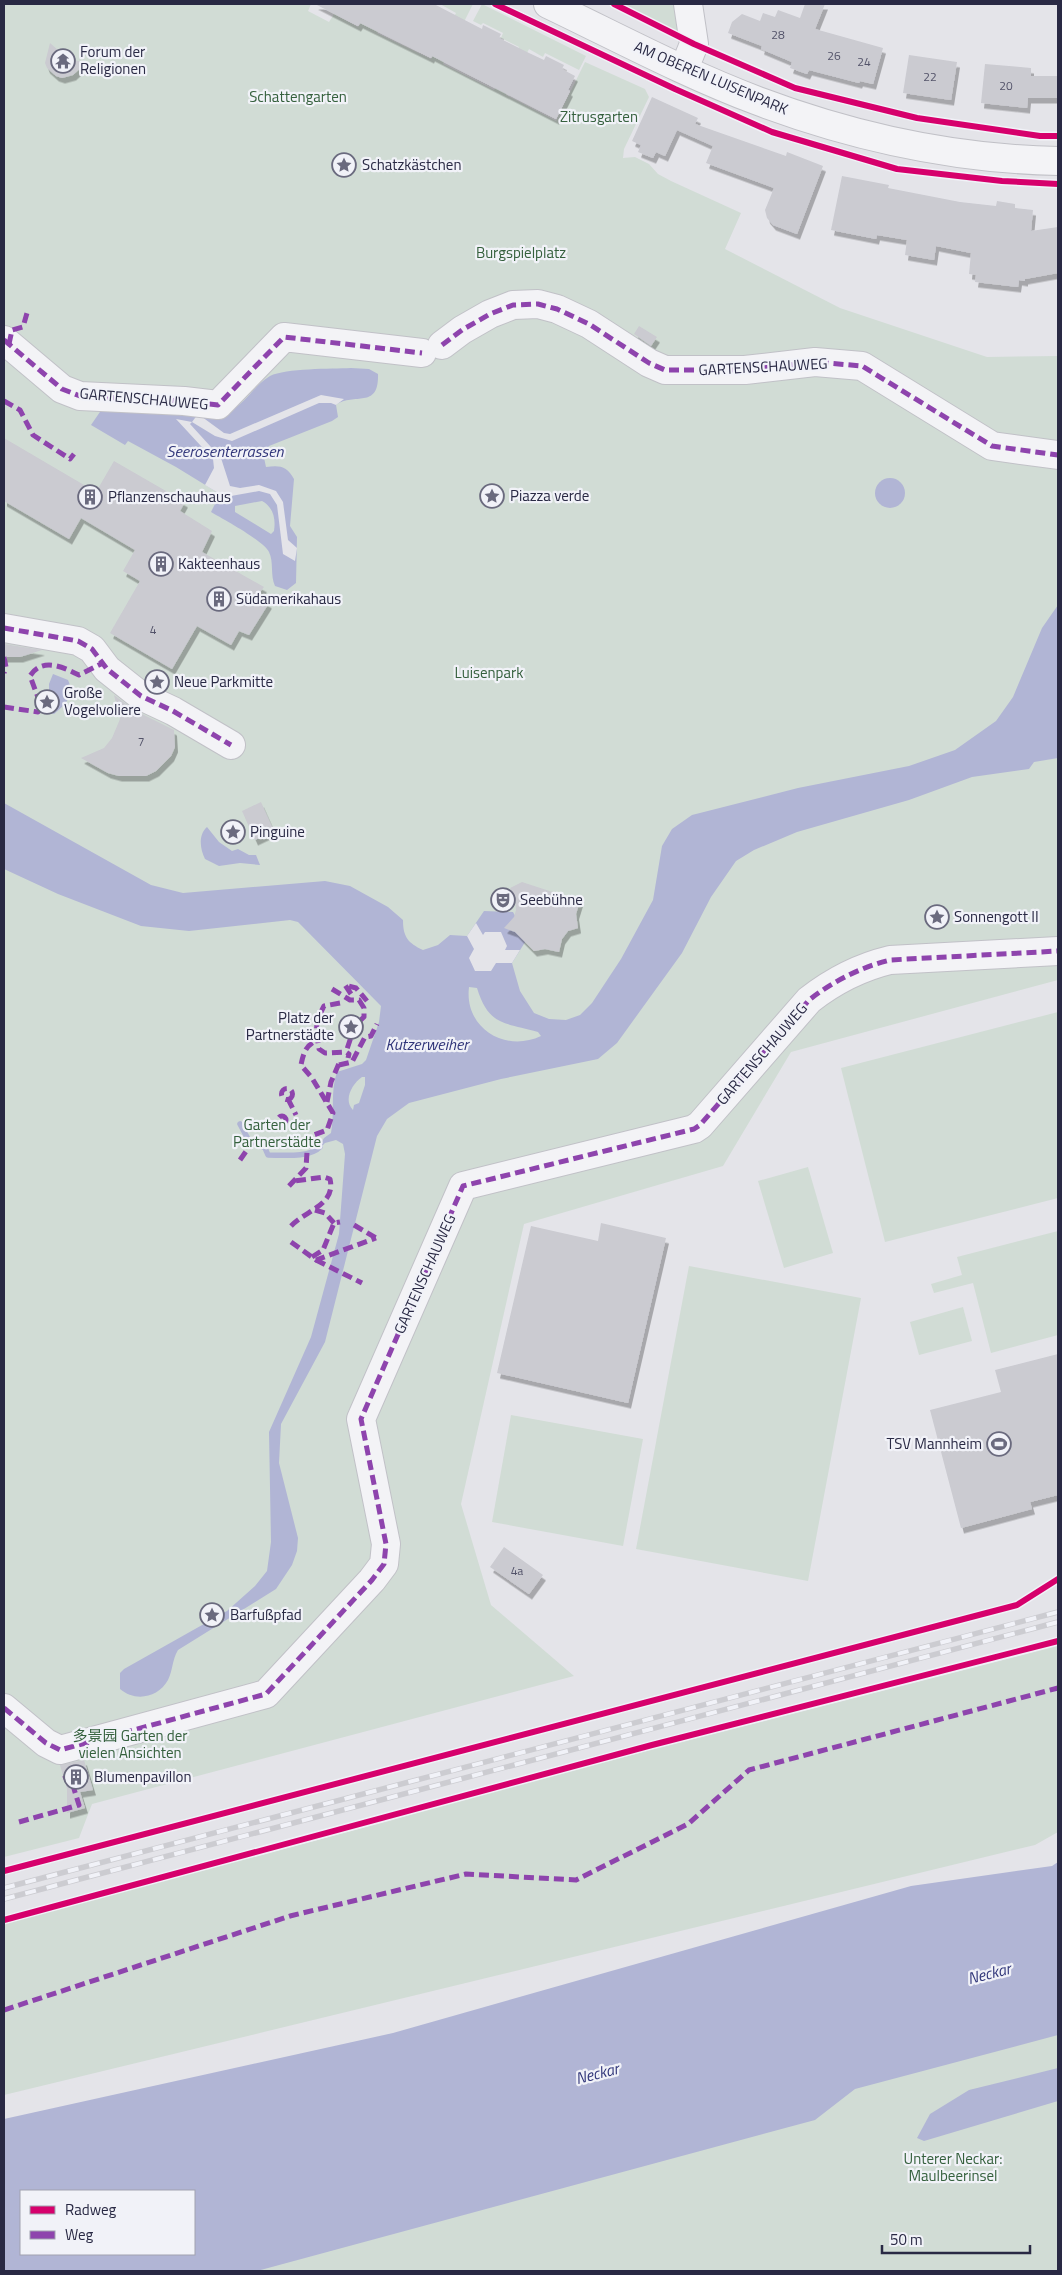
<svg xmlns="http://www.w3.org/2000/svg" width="1062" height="2275" viewBox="0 0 1062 2275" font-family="'Titillium Web','Noto Sans SC',sans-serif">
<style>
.green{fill:#d1dcd5}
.water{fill:#b1b5d5;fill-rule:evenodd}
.pier{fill:#e4e4e9}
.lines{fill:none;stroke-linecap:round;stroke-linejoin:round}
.stream{stroke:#b1b5d5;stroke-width:5.5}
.building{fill:#cbcbd1;filter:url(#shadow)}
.minor-casing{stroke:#c1c1c7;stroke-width:30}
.minor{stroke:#f3f3f6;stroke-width:28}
.rail-casing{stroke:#ccccd1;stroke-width:5.5}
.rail{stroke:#f1f2f8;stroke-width:4;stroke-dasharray:11;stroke-linecap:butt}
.quiet{stroke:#8e44ad;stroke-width:5;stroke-dasharray:10 5;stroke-linecap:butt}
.cycleway-casing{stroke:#f1f2f8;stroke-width:9}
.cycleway{stroke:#d6006c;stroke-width:6}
.labels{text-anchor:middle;stroke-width:4.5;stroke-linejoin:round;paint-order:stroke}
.number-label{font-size:12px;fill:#535369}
.poi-label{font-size:15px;fill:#292944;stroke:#f1f2f8;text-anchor:start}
.street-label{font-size:15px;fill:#292944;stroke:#f1f2f8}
.park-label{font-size:15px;fill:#35603d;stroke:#f1f2f8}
.water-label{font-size:16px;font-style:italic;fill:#31367a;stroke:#f1f2f8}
</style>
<defs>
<filter id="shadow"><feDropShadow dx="3" dy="5.5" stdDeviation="0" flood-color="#0004"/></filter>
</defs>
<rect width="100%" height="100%" fill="#e4e4e9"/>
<g class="green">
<polygon points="4,4 311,4 308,11 329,22 334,14 358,27 361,23 371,28 383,4 392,4 377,33 431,59 456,13 440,4 473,4 443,64 494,90 519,47 501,38 503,33 483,23 481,25 473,21 482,4 586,56 579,70 545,53 543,57 529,49 506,95 556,121 585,62 645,89 649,97 624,149 623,158 635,157 649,164 658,174 671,181 741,213 725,249 840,308 987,357 1058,356 1058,980 791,1052 723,1166 524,1224 461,1504 491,1605 574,1676 92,1804 79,1838 4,1857"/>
<polygon points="617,4 681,4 681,35"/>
<polygon points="1058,1012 1058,1198 885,1242 841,1068"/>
<polygon points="808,1167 833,1253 784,1268 758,1181"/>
<polygon points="1058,1231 1058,1335 991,1353 973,1283 934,1293 931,1284 962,1275 957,1257"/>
<polygon points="689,1266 861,1298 808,1581 636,1549"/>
<polygon points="963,1307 972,1341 919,1355 910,1322"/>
<polygon points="511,1415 643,1439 623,1546 492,1522"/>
<polygon points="1058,1646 1058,1832 1035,1845 4,2095 4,1923 393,1820 460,1799"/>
<polygon points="1058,2033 1058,2271 136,2271"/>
</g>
<g class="water">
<path d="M351 368 369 369 378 374C379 410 355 392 336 405L338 417 332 421 269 446 263 453 266 467C280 465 287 466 294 479L290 526 297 537 296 583 287 590 275 586C270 575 274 562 269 552 264 541 223 519 211 512L220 494 176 467 128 441 125 445 91 425 102 409 166 410 172 415 229 411C246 404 254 385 270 376 286 368 331 369 351 368ZM262 501C273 507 276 518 274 531L271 534 235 512V506Z"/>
<circle cx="890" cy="493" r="15"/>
<path d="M1058 605V758L1034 762 1029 769 972 777 909 800 797 832 754 850 736 861 711 897 682 953 617 1043 598 1059 501 1079 409 1103 387 1119 377 1136 325 1342 281 1424 279 1463 298 1538 297 1551 292 1565 276 1589 178 1650C172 1660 173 1670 168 1680 158 1698 135 1702 120 1689V1673L124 1669 227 1611 255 1586 267 1571 271 1542 269 1432 311 1337 339 1234 345 1154 343 1144 336 1140 325 1143 316 1152 324 1138 331 1133C335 1112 330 1092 337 1072L362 1064 366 1060 379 1022 381 1006 298 922 290 920 189 931 141 926 58 894 4 869V803L151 885 183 893 325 881 350 886 388 907 403 920C403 937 408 943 423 950L438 945 450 935 467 936 484 911 513 912 527 939 512 963 520 991 534 1013 549 1019 566 1020 580 1015 592 1003 621 959 653 900 662 846 672 829 692 815 798 788 909 766 955 750 996 721 1013 697 1042 628ZM469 987 477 988C489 1027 505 1022 538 1032L541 1036C505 1053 464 1028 469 987ZM362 1077H365V1085L359 1103 354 1105 353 1110C343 1100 352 1084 362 1077Z"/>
<path d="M53 674 68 680C75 695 65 705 54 714L50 713 49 709V684Z"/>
<path d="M207 827 219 842 232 851 238 849 249 855H256L260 865 240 863 219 866 205 859C200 849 198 835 207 827Z"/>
<path d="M1058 1862V2035L855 2089 815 2120 257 2271H4V2119L393 2033 911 1886 1052 1866ZM194 2191V2254H21V2191Z"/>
<polygon points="1058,2068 1058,2101 924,2141 917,2138 930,2114 969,2090"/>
</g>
<g class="pier">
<polygon points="321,395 344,399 336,405 331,403 319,403 232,441 215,436 192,422 190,424 221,458 230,486 240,488 259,485 276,491 283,502 288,540 297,548 295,561 283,554 277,505 270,494 259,491 231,496 220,494 205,485 214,468 213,459 176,419 192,422 198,414 224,433 230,434"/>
<polygon points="476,923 483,935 485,932 501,932 507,946 505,950 520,950 512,963 496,963 491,971 475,971 469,958 474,949 467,936"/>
</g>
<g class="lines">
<path class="stream" d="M240 1124 248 1139 265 1148 268 1155C282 1155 310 1158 320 1147"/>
</g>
<g class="building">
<polygon points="315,4 434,4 482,29 483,25 501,34 499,38 529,53 544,60 546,56 564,65 562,69 575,76 568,90 570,91 556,119 432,56 431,58 360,23 358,26"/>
<polygon points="805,4 825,4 815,29 883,48 873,84 860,81 859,83 809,70 807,74 790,68 792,62 761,49 762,46 728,33 732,22 742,14 760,21 763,13 775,17 778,10 800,18"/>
<polygon points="50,43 67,58 86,63 73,75 62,78 56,76 47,68 45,63"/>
<polygon points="909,55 957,62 951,100 903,93"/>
<polygon points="985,64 1031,68 1031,76 1058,76 1058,98 1028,98 1027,108 981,103"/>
<polygon points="652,97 698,118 695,124 786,156 787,152 823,166 797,234 773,225 767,218 765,210 774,188 706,163 713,146 677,130 665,156 656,152 653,158 638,152 641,145 632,141"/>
<polygon points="842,176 889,185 888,188 960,202 996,206 997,201 1015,204 1015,208 1033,210 1031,231 1058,227 1058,273 1025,279 1025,281 1019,280 1018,287 975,282 976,275 969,274 971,253 936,246 934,260 905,255 907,240 877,235 876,239 831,230"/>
<polygon points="639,326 657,337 651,346 634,334"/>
<polygon points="4,438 96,492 114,461 185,502 180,511 212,531 202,552 264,587 257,596 269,603 249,635 239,631 231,645 197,626 172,669 110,633 140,581 123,571 135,550 81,518 69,539 4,501"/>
<polygon points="4,644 42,650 20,657 4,657"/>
<polygon points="114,695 134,710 174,730 175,747 171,756 156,771 146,776 119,776 108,773 81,758 104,748 112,738 120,719"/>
<polygon points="261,802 274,831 255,840 242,811"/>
<polygon points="522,882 580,901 576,914 578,928 568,931 562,939 559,952 545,949 534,951 515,932 504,928 514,917 516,910 515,897 510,888"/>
<polygon points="601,1223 666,1238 628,1403 497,1373 531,1226 598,1241"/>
<polygon points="1058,1354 1058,1495 1030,1502 1032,1509 961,1528 930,1410 1001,1392 995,1370"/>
<polygon points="504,1547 543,1575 529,1594 490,1567"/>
<polygon points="84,1760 93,1790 80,1792 85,1808 67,1813 67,1789 60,1765"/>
</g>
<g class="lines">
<g class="minor-casing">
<g id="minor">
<path d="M548 4C617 37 686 74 758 101 854 137 956 159 1058 161"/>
<polyline points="684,69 694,44 688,4"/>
<polyline points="4,340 62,389 80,396 184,401 218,405 284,337 422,353"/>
<polyline points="442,345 462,330 490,314 513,305 538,304 557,309 589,324 649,363 665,370 745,370 815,362 862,366 992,446 1058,455"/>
<polyline points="4,628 78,641 92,649 107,669 141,696 173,711 231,745"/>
<path d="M4 1708 46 1743 60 1750 266 1694 372 1580 384 1564 386 1544 361 1419 463 1186 694 1129 700 1125 809 1000C832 982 861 967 890 960L1058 951"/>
</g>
</g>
<use href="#minor" class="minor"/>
<g class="rail-casing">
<g id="rail">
<polyline points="4,1888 1058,1612"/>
<polyline points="4,1899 1058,1622"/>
</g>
</g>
<use href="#rail" class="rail"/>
<g class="quiet">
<polyline points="4,340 62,389 80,396 184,401 218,405 284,337 422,353"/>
<polyline points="9,344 12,330 23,327 27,313"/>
<polyline points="442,345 462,330 490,314 513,305 538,304 557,309 589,324 649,363 665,370 745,370 815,362 862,366 992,446 1058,455"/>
<polyline points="4,401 20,410 33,435 70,459 74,454"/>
<polyline points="4,628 78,641 92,649 107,669 141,696 173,711 231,745"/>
<polyline points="4,657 6,667 4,673"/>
<path d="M4 707 38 712 42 708 30 676C42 657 63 667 79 675L103 663"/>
<polyline points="332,989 350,1000 359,1000 364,1008 364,1017 355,1025 346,1052"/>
<polyline points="351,994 345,985 356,988 367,1001"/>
<path d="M340 1003 324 1006C314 1025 316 1029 319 1049L325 1053 346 1052 349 1054 348 1058"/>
<polyline points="339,1065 352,1062 365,1037 371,1036 377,1024"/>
<circle cx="287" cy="1094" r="5.5"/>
<polyline points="288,1099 296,1115"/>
<polyline points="327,1102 331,1082 340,1061"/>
<circle cx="282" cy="1120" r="4"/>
<polyline points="240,1160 254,1140"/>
<path d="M289 1186 306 1168 307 1152 314 1135 327 1130 333 1113 312 1078 301 1065C303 1054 306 1044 318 1040"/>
<polyline points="315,1210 325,1213 334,1223"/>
<polyline points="354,1225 376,1238"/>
<path d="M291 1226C306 1210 336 1205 330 1179L324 1177 294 1181"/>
<polyline points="291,1242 316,1260 376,1238"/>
<polyline points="312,1257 323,1250 334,1223 340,1222"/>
<polyline points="316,1260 362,1283"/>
<path d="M4 1708 46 1743 60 1750 266 1694 372 1580 384 1564 386 1544 361 1419 463 1186 694 1129 700 1125 809 1000C832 982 861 967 890 960L1058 951"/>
<polyline points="19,1822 79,1805 70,1776 63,1779"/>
<polyline points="4,2010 290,1916 466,1874 576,1880 688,1824 749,1770 1058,1688"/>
</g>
<g class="cycleway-casing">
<g id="cycleway">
<polyline points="495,4 675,89 772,132 897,169 1002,181 1058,184"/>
<polyline points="614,4 694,44 795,88 917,118 1040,136 1058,136"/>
<polyline points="4,1871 1017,1605 1058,1579"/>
<polyline points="4,1920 652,1745 1058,1641"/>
</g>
</g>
<use href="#cycleway" class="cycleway"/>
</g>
<defs>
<g id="temple-ring" transform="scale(1.25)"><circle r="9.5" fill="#f1f2f8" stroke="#6a6a7e" stroke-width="1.5"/><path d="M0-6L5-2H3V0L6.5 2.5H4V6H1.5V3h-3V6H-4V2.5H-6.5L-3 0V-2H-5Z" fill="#6a6a7e"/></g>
<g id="sight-ring" transform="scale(1.25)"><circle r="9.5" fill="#f1f2f8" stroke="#6a6a7e" stroke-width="1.5"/><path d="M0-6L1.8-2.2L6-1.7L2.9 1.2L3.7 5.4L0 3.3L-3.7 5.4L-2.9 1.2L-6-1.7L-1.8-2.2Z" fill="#6a6a7e"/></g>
<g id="building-ring" transform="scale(1.25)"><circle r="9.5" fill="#f1f2f8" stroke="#6a6a7e" stroke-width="1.5"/><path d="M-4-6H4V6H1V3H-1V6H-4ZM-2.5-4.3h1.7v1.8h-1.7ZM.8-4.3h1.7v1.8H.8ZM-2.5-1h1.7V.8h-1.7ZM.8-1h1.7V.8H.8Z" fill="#6a6a7e"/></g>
<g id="theatre-ring" transform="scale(1.25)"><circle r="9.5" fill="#f1f2f8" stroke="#6a6a7e" stroke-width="1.5"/><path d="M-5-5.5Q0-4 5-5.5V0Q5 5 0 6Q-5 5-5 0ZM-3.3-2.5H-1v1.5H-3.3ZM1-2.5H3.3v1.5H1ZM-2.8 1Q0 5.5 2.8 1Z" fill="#6a6a7e"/></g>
<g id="stadium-ring" transform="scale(1.25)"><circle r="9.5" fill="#f1f2f8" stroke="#6a6a7e" stroke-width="1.5"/><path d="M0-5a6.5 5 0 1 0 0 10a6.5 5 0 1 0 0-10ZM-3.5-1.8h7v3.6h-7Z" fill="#6a6a7e"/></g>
</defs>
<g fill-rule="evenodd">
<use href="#temple-ring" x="63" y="61"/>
<use href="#sight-ring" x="344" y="165"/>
<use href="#sight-ring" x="492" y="496"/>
<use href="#building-ring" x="90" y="497"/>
<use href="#building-ring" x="161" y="564"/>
<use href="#building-ring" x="219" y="599"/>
<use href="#sight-ring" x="157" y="682"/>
<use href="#sight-ring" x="47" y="702"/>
<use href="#sight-ring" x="233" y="832"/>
<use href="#theatre-ring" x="503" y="900"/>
<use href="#sight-ring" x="937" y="917"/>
<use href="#sight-ring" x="351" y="1027"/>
<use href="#stadium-ring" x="999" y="1444"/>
<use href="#sight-ring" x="212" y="1615"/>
<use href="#building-ring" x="76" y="1777"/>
</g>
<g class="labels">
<g class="number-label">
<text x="778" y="39">28</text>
<text x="834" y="60">26</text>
<text x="864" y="66">24</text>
<text x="930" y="81">22</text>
<text x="1006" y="90">20</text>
<text x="153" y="634">4</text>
<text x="141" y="746">7</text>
<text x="517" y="1575">4a</text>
</g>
<g class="poi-label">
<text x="80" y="57">Forum der<tspan x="80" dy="17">Religionen</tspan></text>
<text x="362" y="170">Schatzkästchen</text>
<text x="510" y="501">Piazza verde</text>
<text x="108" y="502">Pflanzenschauhaus</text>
<text x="178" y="569">Kakteenhaus</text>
<text x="236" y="604">Südamerikahaus</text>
<text x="174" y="687">Neue Parkmitte</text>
<text x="64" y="698">Große<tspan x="64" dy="17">Vogelvoliere</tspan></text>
<text x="250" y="837">Pinguine</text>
<text x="520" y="905">Seebühne</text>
<text x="954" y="922">Sonnengott II</text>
<text x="334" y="1023" text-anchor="end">Platz der<tspan x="334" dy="17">Partnerstädte</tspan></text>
<text x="982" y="1449" text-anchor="end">TSV Mannheim</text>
<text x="230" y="1620">Barfußpfad</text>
<text x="94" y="1782">Blumenpavillon</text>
</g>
<g class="street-label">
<text transform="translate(711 78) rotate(23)" y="5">AM OBEREN LUISENPARK</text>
<text transform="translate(763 367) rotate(-3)" y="5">GARTENSCHAUWEG</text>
<text transform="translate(144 399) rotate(5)" y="5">GARTENSCHAUWEG</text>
<text transform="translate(762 1054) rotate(-49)" y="5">GARTENSCHAUWEG</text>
<text transform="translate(425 1274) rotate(-66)" y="5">GARTENSCHAUWEG</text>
</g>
<g class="park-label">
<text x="298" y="102">Schattengarten</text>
<text x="599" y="122">Zitrusgarten</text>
<text x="521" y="258">Burgspielplatz</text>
<text x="489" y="678">Luisenpark</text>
<text x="277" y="1130">Garten der<tspan x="277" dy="17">Partnerstädte</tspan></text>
<text x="130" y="1741">多景园 Garten der<tspan x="130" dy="17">vielen Ansichten</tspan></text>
<text x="953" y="2164">Unterer Neckar:<tspan x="953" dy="17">Maulbeerinsel</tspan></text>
</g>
<g class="water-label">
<text x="225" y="457">Seerosenterrassen</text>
<text x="427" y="1050">Kutzerweiher</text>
<text transform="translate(989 1973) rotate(-14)" y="6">Neckar</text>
<text transform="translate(597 2073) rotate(-14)" y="6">Neckar</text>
</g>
</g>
<rect width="1062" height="2275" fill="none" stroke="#292944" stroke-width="10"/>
<rect x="20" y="2190" width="175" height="65" fill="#f1f2f8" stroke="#a1a2b0"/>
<rect x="30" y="2206" width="25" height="8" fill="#d6006c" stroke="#a1a2b0"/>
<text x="65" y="2215" font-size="15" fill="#292944">Radweg</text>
<rect x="30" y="2231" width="25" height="8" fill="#8e44ad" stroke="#a1a2b0"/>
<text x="65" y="2240" font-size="15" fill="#292944">Weg</text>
<path d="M882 2245v8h148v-8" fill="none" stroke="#292944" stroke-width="2.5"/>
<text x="890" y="2245" font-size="15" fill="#292944" stroke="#f1f2f8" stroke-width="4" paint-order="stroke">50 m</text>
</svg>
